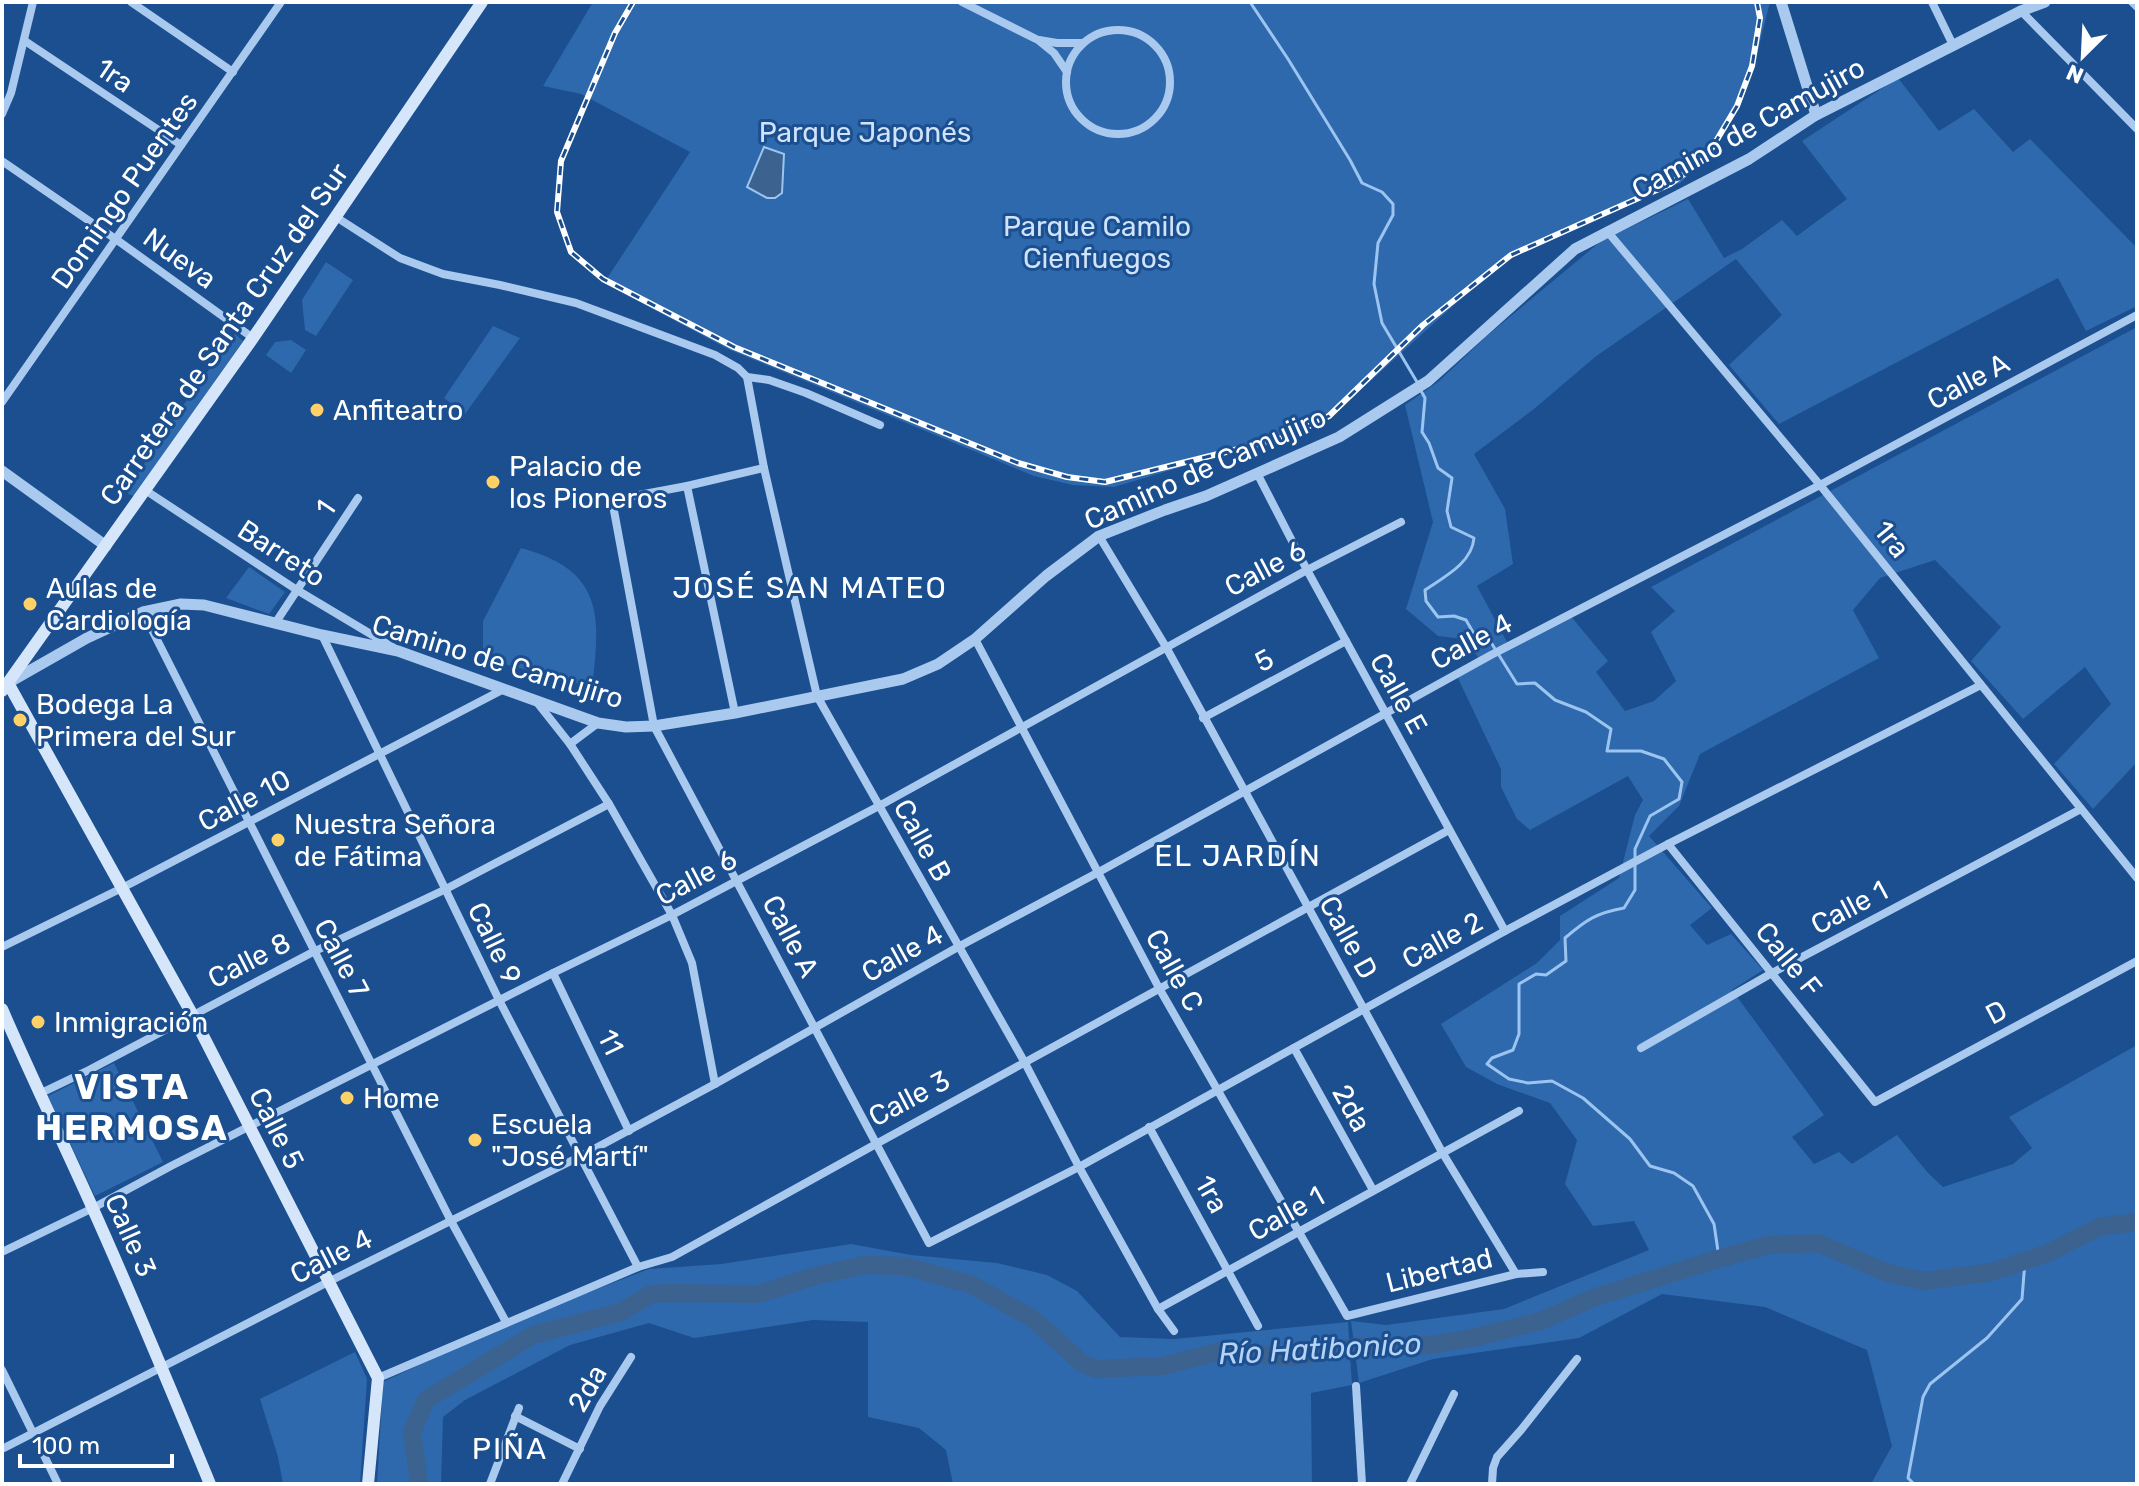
<svg xmlns="http://www.w3.org/2000/svg" width="2139" height="1486" viewBox="0 0 2139 1486" font-family="Rubik,sans-serif">
<style>
.green{fill:#2e69ad}
.water{fill:#3c6290;stroke:#9cc4f0;stroke-width:2}
.lines{fill:none;stroke-linecap:round;stroke-linejoin:round}
.stream{stroke:#9cc4f0;stroke-width:3}
.river{stroke:#3c6290;stroke-width:18}
.minor{stroke:#a9c9ee;stroke-width:8}
.tertiary{stroke:#a9c9ee;stroke-width:11}
.secondary{stroke:#d6e6fa;stroke-width:12}
.rail-casing{stroke:#fff;stroke-width:6}
.rail{stroke:#1b4f8f;stroke-width:3;stroke-dasharray:9;stroke-linecap:butt}
.poi-dot{fill:#ffd166;stroke:#1b4f8f;stroke-width:3}
.labels{text-anchor:middle;stroke-width:6;stroke-linejoin:round;paint-order:stroke}
.street-label{font-size:28px;fill:#fff;stroke:#1b4f8f}
.park-label{font-size:28px;fill:#cfe3fa;stroke:#1b4f8f}
.poi-label{font-size:28px;fill:#fff;stroke:#1b4f8f;text-anchor:start}
.neighbourhood-label{font-size:30px;letter-spacing:2px;fill:#fff;stroke:#1b4f8f}
.water-label{font-size:30px;font-style:italic;fill:#b5d3f5;stroke:#1b4f8f}
.district-label{font-size:36px;font-weight:bold;letter-spacing:2px;fill:#fff;stroke:#1b4f8f}
</style>
<rect width="100%" height="100%" fill="#1b4f8f"/>
<g class="green">
<polygon points="593,2 1770,2 1755,62 1740,107 1709,157 1680,183 1510,254 1322,425 1114,487 1073,485 1034,476 730,350 604,283 690,152 581,94 543,86"/>
<polygon points="1898,78 1939,131 1974,109 2013,152 2030,139 2137,248 2137,306 2086,331 2058,278 1779,424 1729,365 1782,315 1736,259 1595,357 1534,409 1474,454 1505,509 1513,564 1477,586 1507,642 1569,614 1608,661 1596,672 1625,711 1654,701 1676,681 1651,632 1675,611 1651,587 2137,327 2137,762 2093,809 2054,764 2111,704 2085,667 2023,719 1971,661 2001,627 1935,560 1880,578 1853,610 1879,658 1700,754 1679,806 1649,836 1712,908 1690,925 1707,945 1731,934 1763,970 1732,990 1824,1115 1792,1137 1814,1164 1839,1152 1852,1164 1897,1135 1928,1173 1943,1187 2013,1164 2032,1148 2009,1117 2137,1045 2137,1484 1871,1484 1892,1446 1867,1350 1765,1307 1662,1294 1579,1338 1433,1359 1359,1383 1351,1321 1386,1325 1504,1309 1649,1250 1634,1221 1593,1226 1565,1184 1577,1140 1550,1103 1497,1084 1466,1067 1441,1024 1537,963 1560,940 1560,916 1619,878 1635,815 1643,800 1628,776 1530,830 1517,819 1501,787 1501,769 1456,674 1478,657 1463,639 1438,636 1406,609 1433,522 1405,405 1438,382 1488,335 1600,242 1688,199 1724,258 1742,249 1782,220 1797,236 1847,199 1802,141"/>
<polygon points="326,262 353,280 316,336 305,330 302,300"/>
<polygon points="493,326 520,338 465,414 444,398"/>
<polygon points="235,334 243,341 134,496 128,494 128,490 163,433"/>
<polygon points="291,340 306,350 291,373 266,355 275,342"/>
<path d="M521 548C603 570 601 615 592 687L489 660 483 654V621Z"/>
<polygon points="249,567 285,592 269,614 226,598"/>
<polygon points="114,1063 163,1162 95,1196 48,1096"/>
<polygon points="851,1244 911,1255 997,1263 1047,1275 1077,1291 1120,1337 1174,1339 1348,1322 1352,1385 1311,1393 1312,1484 1106,1484 1101,1482 1100,1484 953,1484 946,1450 919,1428 868,1417 868,1322 813,1320 694,1338 649,1323 570,1345 465,1400 443,1417 441,1484 377,1484 383,1382 506,1324 649,1269 721,1264"/>
<polygon points="355,1352 367,1379 360,1484 283,1484 278,1457 260,1399"/>
</g>
<polygon class="water" points="764,147 784,154 782,193 775,198 767,198 747,187"/>
<g class="lines">
<g class="stream">
<polyline points="1250,2 1288,59 1350,160 1362,183 1382,192 1393,204 1393,215 1378,243 1374,284 1382,323 1417,382"/>
<path d="M1420 389 1425 398 1422 432 1429 443 1438 468 1452 478 1447 511 1451 527 1474 538C1472 563 1444 577 1425 590L1426 601 1438 617 1454 616 1466 620 1474 634 1492 644 1517 684 1535 683 1555 700 1586 712 1611 729 1607 751H1641L1664 759 1682 782 1679 799 1650 816 1635 849V858"/>
<path d="M1635 865V890L1624 908C1596 913 1586 920 1565 938L1566 961 1546 975 1536 974 1519 984V1034L1513 1050 1492 1058 1487 1064 1509 1079 1528 1083 1552 1081 1583 1098 1630 1139 1650 1166 1674 1173 1693 1186 1714 1224 1719 1258"/>
<polyline points="1914,1484 1908,1478 1923,1397 1930,1384 1987,1338 2022,1299 2025,1261"/>
</g>
<polyline class="river" points="419,1484 412,1432 426,1400 533,1335 621,1312 651,1294 672,1293 759,1294 815,1276 864,1265 904,1266 970,1284 1032,1318 1082,1363 1096,1369 1163,1366 1221,1351 1291,1357 1356,1347 1431,1345 1472,1338 1541,1321 1593,1298 1711,1261 1768,1245 1818,1243 1888,1273 1924,1281 1992,1272 2048,1253 2099,1227 2137,1222"/>
<g class="minor">
<polyline points="131,2 233,72"/>
<polyline points="962,2 1038,40 1054,53 1067,72"/>
<polyline points="1932,2 1953,45"/>
<polyline points="2132,2 2137,7"/>
<polyline points="2021,11 2137,129"/>
<circle cx="1118" cy="82" r="52"/>
<polyline points="1039,40 1057,43 1083,43"/>
<polyline points="25,41 181,145"/>
<polyline points="2,114 11,93 33,2"/>
<polyline points="2,161 117,240 253,338"/>
<polyline points="336,217 400,258 443,274 500,285 576,303 715,355 738,368 747,377 769,380 806,393 880,425"/>
<polyline points="1607,231 1820,485 2137,878"/>
<polyline points="747,377 764,468 817,696 1025,1063 1079,1167 1158,1309 1174,1331"/>
<polyline points="2,402 281,2"/>
<polyline points="764,468 687,486 612,500 654,726 929,1243 1079,1167 1505,931 1668,844 1981,685"/>
<polyline points="1258,475 1307,570 1505,931"/>
<polyline points="687,486 735,713"/>
<polyline points="145,490 297,590 394,648"/>
<polyline points="1099,536 1166,647 1442,1152 1516,1274"/>
<polyline points="143,612 451,1221 506,1322"/>
<polyline points="276,622 358,498"/>
<polyline points="322,635 499,1000 638,1267"/>
<polyline points="975,639 1159,988 1347,1316 1516,1274 1543,1272"/>
<polyline points="536,701 570,744 609,804 672,915 692,963 715,1084"/>
<polyline points="1203,718 1346,641"/>
<polyline points="570,744 598,723"/>
<polyline points="1668,844 1875,1102 2137,961"/>
<polyline points="2,947 122,888 504,689"/>
<polyline points="553,973 629,1131"/>
<polyline points="1294,1048 1373,1190"/>
<polyline points="1641,1048 1772,973 2081,809"/>
<polyline points="39,1094 89,1070 313,952 444,890 609,804"/>
<polyline points="1149,1127 1258,1326"/>
<polyline points="2,1252 93,1208 171,1166 553,973 672,915 879,806 1307,570 1401,522"/>
<polyline points="1158,1309 1519,1111"/>
<polyline points="2,1370 58,1484"/>
<polyline points="378,1378 638,1267 672,1257 876,1144 1449,830"/>
<polyline points="1356,1386 1362,1484"/>
<polyline points="515,1416 580,1449"/>
<polyline points="2,1449 330,1281 581,1156 715,1084 958,947 1097,873 1491,655 1820,485 2137,315"/>
<polyline points="490,1484 519,1408"/>
<polyline points="562,1484 600,1406 631,1357"/>
<polyline points="1410,1484 1454,1394"/>
<polyline points="1492,1484 1493,1468 1497,1457 1521,1430 1577,1359"/>
</g>
<g class="tertiary">
<polyline points="1781,2 1816,115"/>
<polyline points="2,471 106,546"/>
<polyline points="8,683 87,638 143,612 181,604 204,605 322,635 398,651 598,723 626,727 654,726 735,713 903,679 938,664 975,639 1046,576 1099,536 1165,510 1206,496 1339,437 1428,381 1575,249 1749,159 1816,115 2021,11 2045,2"/>
</g>
<g class="secondary">
<polyline points="8,683 192,1014 378,1378 368,1484"/>
<polyline points="2,691 253,338 482,2"/>
<path d="M2 1009C31 1076 63 1142 93 1209 134 1300 172 1392 210 1484"/>
</g>
<g class="rail-casing">
<polyline id="rail" points="633,2 615,33 561,161 557,212 571,252 603,279 734,347 1018,463 1067,477 1105,482 1287,437 1329,416 1423,325 1511,255 1670,184 1706,158 1737,106 1752,66 1760,18 1757,2"/>
</g>
<use href="#rail" class="rail"/>
</g>
<g class="poi-dot">
<circle cx="317" cy="410" r="8"/>
<circle cx="493" cy="482" r="8"/>
<circle cx="30" cy="604" r="8"/>
<circle cx="20" cy="720" r="8"/>
<circle cx="278" cy="840" r="8"/>
<circle cx="38" cy="1022" r="8"/>
<circle cx="347" cy="1098" r="8"/>
<circle cx="475" cy="1140" r="8"/>
</g>
<g class="labels">
<g class="street-label">
<text transform="translate(115 75) rotate(34)" y="10">1ra</text>
<text transform="translate(1748 128) rotate(-29)" y="10">Camino de Camujiro</text>
<text transform="translate(124 190) rotate(-55)" y="10">Domingo Puentes</text>
<text transform="translate(180 258) rotate(36)" y="10">Nueva</text>
<text transform="translate(224 334) rotate(-55)" y="10">Carretera de Santa Cruz del Sur</text>
<text transform="translate(1968 381) rotate(-28)" y="10">Calle A</text>
<text transform="translate(1205 468) rotate(-24)" y="10">Camino de Camujiro</text>
<text transform="translate(325 508) rotate(-56)" y="10">1</text>
<text transform="translate(1892 539) rotate(51)" y="10">1ra</text>
<text transform="translate(282 553) rotate(33)" y="10">Barreto</text>
<text transform="translate(1265 568) rotate(-28)" y="10">Calle 6</text>
<text transform="translate(1471 641) rotate(-28)" y="10">Calle 4</text>
<text transform="translate(1264 660) rotate(-28)" y="10">5</text>
<text transform="translate(498 661) rotate(17)" y="10">Camino de Camujiro</text>
<text transform="translate(1399 693) rotate(61)" y="10">Calle E</text>
<text transform="translate(244 800) rotate(-28)" y="10">Calle 10</text>
<text transform="translate(923 840) rotate(61)" y="10">Calle B</text>
<text transform="translate(696 877) rotate(-28)" y="10">Calle 6</text>
<text transform="translate(1849 907) rotate(-28)" y="10">Calle 1</text>
<text transform="translate(791 936) rotate(62)" y="10">Calle A</text>
<text transform="translate(1349 937) rotate(61)" y="10">Calle D</text>
<text transform="translate(1442 940) rotate(-29)" y="10">Calle 2</text>
<text transform="translate(495 943) rotate(64)" y="10">Calle 9</text>
<text transform="translate(902 953) rotate(-29)" y="10">Calle 4</text>
<text transform="translate(342 958) rotate(62)" y="10">Calle 7</text>
<text transform="translate(1789 959) rotate(51)" y="10">Calle F</text>
<text transform="translate(249 960) rotate(-27)" y="10">Calle 8</text>
<text transform="translate(1175 970) rotate(61)" y="10">Calle C</text>
<text transform="translate(1996 1012) rotate(-28)" y="10">D</text>
<text transform="translate(611 1042) rotate(64)" y="10">11</text>
<text transform="translate(909 1098) rotate(-28)" y="10">Calle 3</text>
<text transform="translate(1352 1108) rotate(61)" y="10">2da</text>
<text transform="translate(277 1128) rotate(63)" y="10">Calle 5</text>
<text transform="translate(1212 1194) rotate(61)" y="10">1ra</text>
<text transform="translate(1286 1213) rotate(-29)" y="10">Calle 1</text>
<text transform="translate(131 1235) rotate(66)" y="10">Calle 3</text>
<text transform="translate(331 1256) rotate(-27)" y="10">Calle 4</text>
<text transform="translate(1439 1270) rotate(-14)" y="10">Libertad</text>
<text transform="translate(587 1388) rotate(-60)" y="10">2da</text>
</g>
<g class="park-label">
<text x="865" y="142">Parque Japonés</text>
<text x="1097" y="236">Parque Camilo<tspan x="1097" dy="32">Cienfuegos</tspan></text>
</g>
<g class="poi-label">
<text x="333" y="420">Anfiteatro</text>
<text x="509" y="476">Palacio de<tspan x="509" dy="32">los Pioneros</tspan></text>
<text x="46" y="598">Aulas de<tspan x="46" dy="32">Cardiología</tspan></text>
<text x="36" y="714">Bodega La<tspan x="36" dy="32">Primera del Sur</tspan></text>
<text x="294" y="834">Nuestra Señora<tspan x="294" dy="32">de Fátima</tspan></text>
<text x="54" y="1032">Inmigración</text>
<text x="363" y="1108">Home</text>
<text x="491" y="1134">Escuela<tspan x="491" dy="32">"José Martí"</tspan></text>
</g>
<g class="neighbourhood-label">
<text x="810" y="598">JOSÉ SAN MATEO</text>
<text x="1238" y="866">EL JARDÍN</text>
<text x="510" y="1459">PIÑA</text>
</g>
<g class="water-label">
<text transform="translate(1320 1349) rotate(-3)" y="10">Río Hatibonico</text>
</g>
<g class="district-label">
<text x="132" y="1099">VISTA<tspan x="132" dy="41">HERMOSA</tspan></text>
</g>
</g>
<rect width="2139" height="1486" fill="none" stroke="#ffffff" stroke-width="8"/>
<g transform="translate(2083 56) rotate(204)" stroke="#1b4f8f" stroke-width="6" paint-order="stroke">
<path d="M0-6L14 30L0 20L-14 30Z" fill="#ffffff"/>
<text y="-12" font-size="22" font-weight="bold" text-anchor="middle" fill="#ffffff">N</text>
</g>
<path d="M20 1454v12h152v-12" fill="none" stroke="#ffffff" stroke-width="4"/>
<text x="32" y="1454" font-size="24" fill="#ffffff" stroke="#1b4f8f" stroke-width="6" paint-order="stroke">100 m</text>
</svg>
